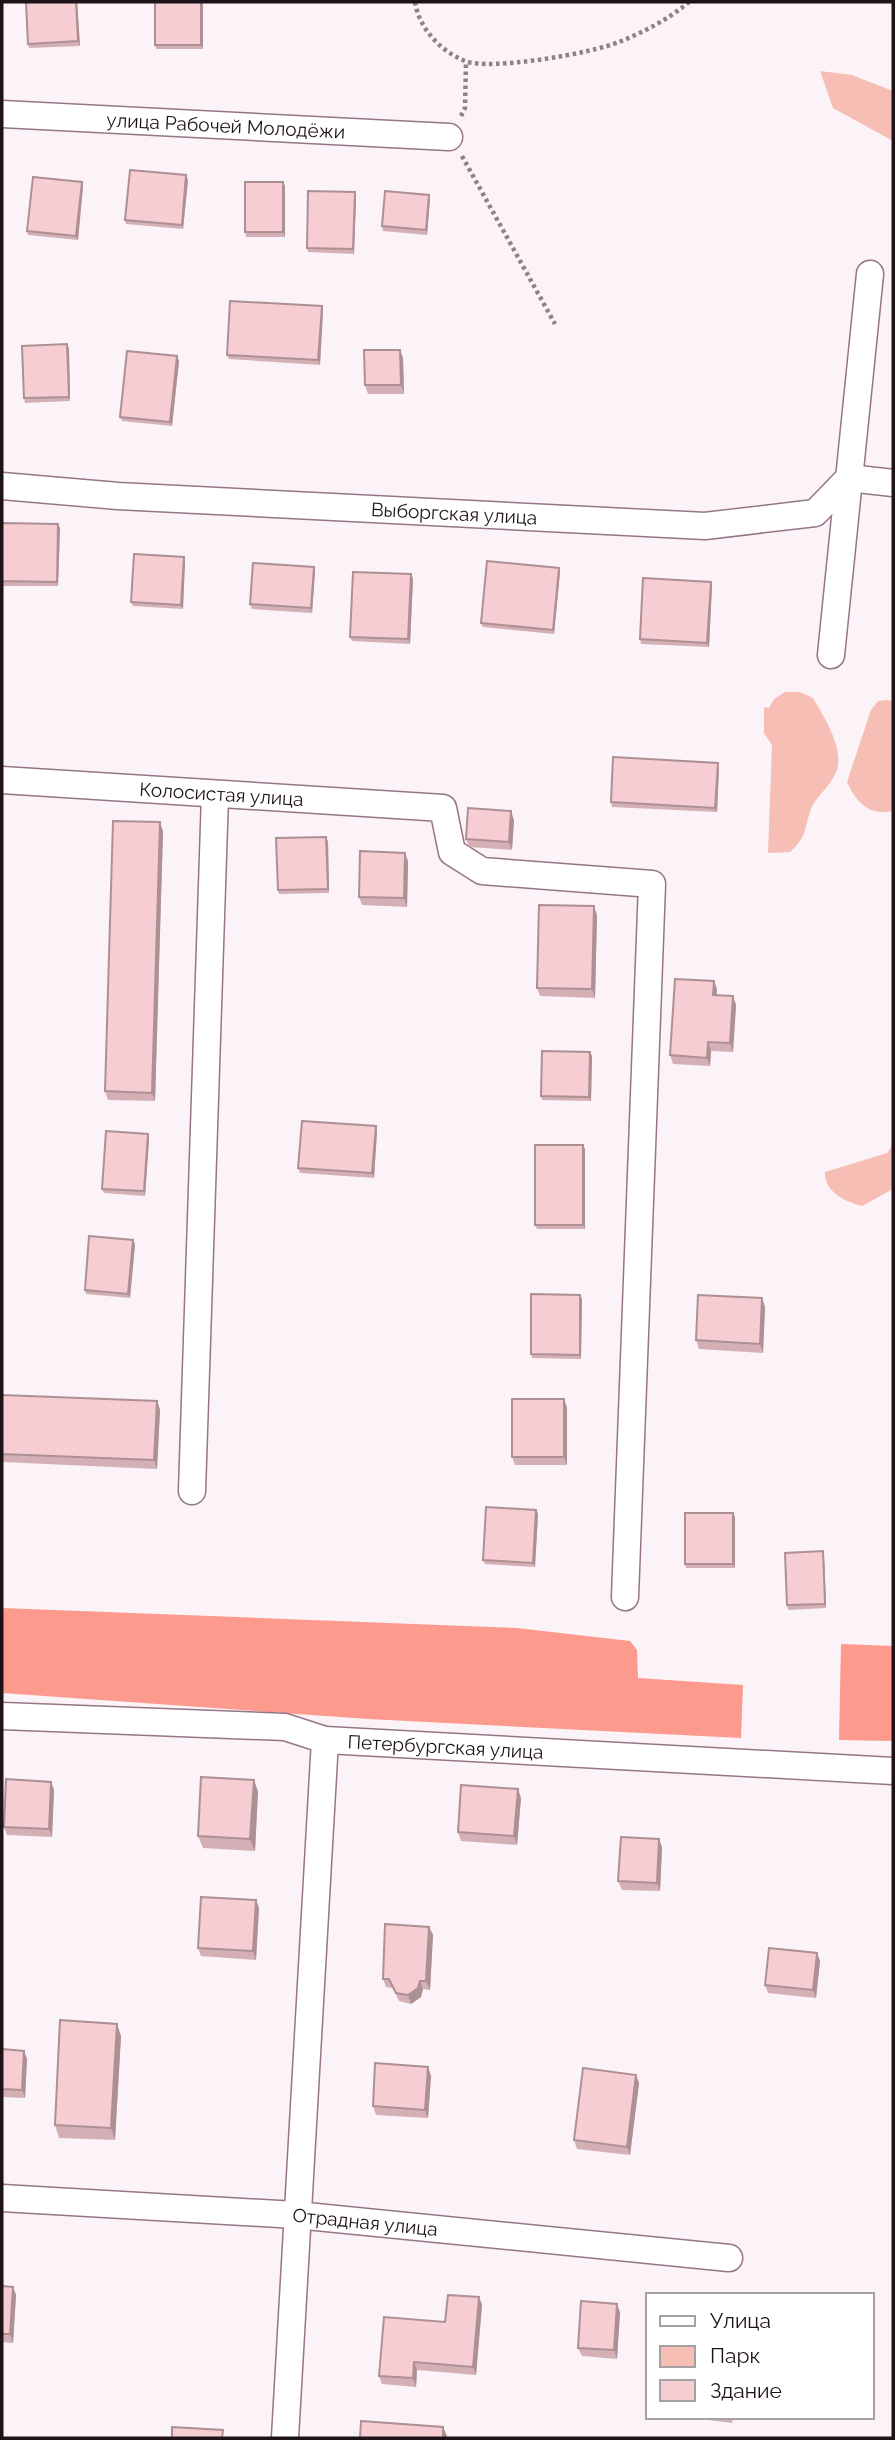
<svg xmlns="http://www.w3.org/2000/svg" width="895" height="2440" viewBox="0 0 895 2440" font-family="Raleway,sans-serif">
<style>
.green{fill:#f7beb5}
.forest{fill:#fc9b8d}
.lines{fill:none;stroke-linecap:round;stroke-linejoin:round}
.minor-casing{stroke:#967586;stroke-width:29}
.path{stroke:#8c8288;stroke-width:4.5;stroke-dasharray:3.5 3.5;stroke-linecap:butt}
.minor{stroke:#fff;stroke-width:26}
.wall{fill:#d4b0b6}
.shaded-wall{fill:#ad9094}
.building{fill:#f7cdd4;stroke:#ad9094;stroke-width:2}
.labels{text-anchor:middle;stroke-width:5;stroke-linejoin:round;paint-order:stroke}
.street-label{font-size:19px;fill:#1f131a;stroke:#fff}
</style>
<rect width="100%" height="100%" fill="#fbf3f7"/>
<g class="green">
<polygon points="820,71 852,75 893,91 893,141 833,108"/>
<path d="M785 692H800L813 698C825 719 849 755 833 778 827 789 815 798 811 809 804 829 807 837 790 852L768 853 772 745 764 733V707L769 708 774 699Z"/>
<path d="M888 700 893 702V811C869 816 857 803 847 782L871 710 878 701Z"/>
<path d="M893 1144V1189L862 1206C846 1202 824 1192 825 1172L887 1153Z"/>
</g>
<g class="forest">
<polygon points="2,1608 517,1628 630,1641 637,1650 638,1678 743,1685 741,1738 368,1719 2,1693"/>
<polygon points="841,1644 893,1646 893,1741 839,1740"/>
</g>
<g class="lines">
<g class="minor-casing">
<g id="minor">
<path id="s1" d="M2 114 449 137"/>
<path id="s2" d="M2 486 118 496 705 526 815 513 849 478 893 483"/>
<polyline points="831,655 870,274"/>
<path id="s3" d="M2 780 443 808 452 852 482 871 652 884 625 1597"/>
<polyline points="192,1491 215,795"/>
<path id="s4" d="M2 1716 285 1727 325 1740 893 1771"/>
<path id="s5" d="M2 2198 296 2215 729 2258"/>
<polyline points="285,2438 325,1740"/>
</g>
</g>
<g class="path">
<path d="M415 2C419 28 440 51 465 61 490 71 593 53 619 42 644 32 669 19 689 2"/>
<polyline points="461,116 465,108 466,62"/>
<polyline points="462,156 555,324"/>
</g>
<use href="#minor" class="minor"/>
</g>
<g class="wall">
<polygon points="77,2 80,46 29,48 28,44"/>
<polygon points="203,2 203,49 156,49 155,45"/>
<polygon points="188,180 183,229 126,224 125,220"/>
<polygon points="283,182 285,186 285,237 246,237 245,232"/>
<polygon points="83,186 78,240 28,235 27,231"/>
<polygon points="355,192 356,197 354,254 308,252 307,248"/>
<polygon points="430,199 427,235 383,231 382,226"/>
<polygon points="322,306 323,311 320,365 229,359 227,355"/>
<polygon points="67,344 69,349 70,401 25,403 24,398"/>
<polygon points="400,350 403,358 404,394 368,394 365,385"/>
<polygon points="179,361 172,426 122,421 120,417"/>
<polygon points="2,523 60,528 58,586 2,586"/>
<polygon points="185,561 183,609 133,606 131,602"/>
<polygon points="314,567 315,571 312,613 252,609 250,604"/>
<polygon points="559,568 560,572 554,634 483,627 481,623"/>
<polygon points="411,574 413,579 410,644 352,641 350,637"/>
<polygon points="711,582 712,586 709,647 641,644 640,639"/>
<polygon points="719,768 717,812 612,807 611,802"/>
<polygon points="514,820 512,850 469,847 466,839"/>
<polygon points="163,831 155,1101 108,1100 105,1091"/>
<polygon points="326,837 328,842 329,893 279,894 278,890"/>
<polygon points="408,861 407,907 362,905 359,897"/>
<polygon points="597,915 595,998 540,996 537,988"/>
<polygon points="714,981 717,989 716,995 733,996 736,1005 733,1052 711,1051 710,1066 673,1064 670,1055"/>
<polygon points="592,1056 591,1101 542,1100 541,1096"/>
<polygon points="376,1126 377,1131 374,1178 300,1173 298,1168"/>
<polygon points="148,1134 149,1139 145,1196 104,1193 102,1189"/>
<polygon points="583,1145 585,1149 585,1229 537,1229 535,1225"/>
<polygon points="133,1240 135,1244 130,1298 86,1294 85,1290"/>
<polygon points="580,1295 582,1299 581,1359 532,1358 531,1354"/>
<polygon points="762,1298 765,1307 763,1353 699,1349 696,1340"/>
<polygon points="2,1395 157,1401 160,1410 157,1469 2,1462"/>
<polygon points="564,1399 567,1408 567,1465 515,1465 512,1457"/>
<polygon points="536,1510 538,1514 535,1567 485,1564 483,1560"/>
<polygon points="733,1513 735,1517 735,1568 686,1568 685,1564"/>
<polygon points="824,1556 826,1608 788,1610 787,1605"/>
<polygon points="254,1780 258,1792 255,1851 203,1848 198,1836"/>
<polygon points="51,1782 54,1790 52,1837 7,1835 4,1827"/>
<polygon points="521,1798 517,1845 461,1841 458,1832"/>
<polygon points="662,1847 660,1891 622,1890 618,1881"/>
<polygon points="256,1900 259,1908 256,1960 201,1956 198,1948"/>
<polygon points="429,1927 433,1935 430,1990 423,1989 421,1997 411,2004 399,2001 393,1988 386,1987 383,1979"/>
<polygon points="817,1953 820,1961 816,1998 768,1993 765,1985"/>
<polygon points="121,2036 115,2140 59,2138 55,2125"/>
<polygon points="2,2049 27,2059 25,2098 2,2097"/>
<polygon points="428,2067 431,2076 428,2118 376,2115 373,2106"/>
<polygon points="636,2075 639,2083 630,2155 577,2149 574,2140"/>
<polygon points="2,2286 13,2287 16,2295 13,2343 2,2342"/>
<polygon points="479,2297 482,2305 476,2375 417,2370 416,2387 382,2384 379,2376 445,2322"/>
<polygon points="620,2312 617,2359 582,2356 578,2348"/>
<polygon points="685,2417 733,2417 732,2423"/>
</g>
<g class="shaded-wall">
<polygon points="76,2 77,2 80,46 78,41"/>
<polygon points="201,2 203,2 203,49 201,45"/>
<polygon points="186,175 188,180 183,229 182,225"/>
<polygon points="82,182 83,186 78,240 76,236"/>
<polygon points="283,182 285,186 285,237 283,232"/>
<polygon points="355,192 356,197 354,254 353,249"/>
<polygon points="429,195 430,199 427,235 426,230"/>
<polygon points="322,306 323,311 320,365 318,360"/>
<polygon points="67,344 69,349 70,401 69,397"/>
<polygon points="400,350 403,358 404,394 401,385"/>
<polygon points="177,356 179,361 172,426 170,422"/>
<polygon points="58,524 60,528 58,586 57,582"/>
<polygon points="184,557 185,561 183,609 181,605"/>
<polygon points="314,567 315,571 312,613 311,608"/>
<polygon points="559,568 560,572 554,634 553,630"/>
<polygon points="411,574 413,579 410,644 408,639"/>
<polygon points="711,582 712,586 709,647 707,643"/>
<polygon points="718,763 719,768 717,812 715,808"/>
<polygon points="511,811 514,820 512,850 509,842"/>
<polygon points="160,822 163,831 155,1101 152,1093"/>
<polygon points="326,837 328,842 329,893 328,889"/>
<polygon points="405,853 408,861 407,907 404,898"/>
<polygon points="594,906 597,915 595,998 592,989"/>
<polygon points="714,981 717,989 716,1004 713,995"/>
<polygon points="733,996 736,1005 733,1052 730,1043"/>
<polygon points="708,1042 711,1051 710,1066 707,1058"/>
<polygon points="590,1052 592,1056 591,1101 589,1097"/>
<polygon points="376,1126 377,1131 374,1178 372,1173"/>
<polygon points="148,1134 149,1139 145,1196 144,1191"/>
<polygon points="583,1145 585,1149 585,1229 583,1225"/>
<polygon points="133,1240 135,1244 130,1298 128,1294"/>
<polygon points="580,1295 582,1299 581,1359 580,1355"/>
<polygon points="762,1298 765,1307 763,1353 760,1344"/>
<polygon points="564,1399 567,1408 567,1465 564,1457"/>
<polygon points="157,1401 160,1410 157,1469 154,1460"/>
<polygon points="536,1510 538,1514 535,1567 533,1563"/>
<polygon points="733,1513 735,1517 735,1568 733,1564"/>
<polygon points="823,1551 824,1556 826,1608 825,1604"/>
<polygon points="254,1780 258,1792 255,1851 250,1839"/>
<polygon points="51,1782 54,1790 52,1837 49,1829"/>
<polygon points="518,1789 521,1798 517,1845 514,1836"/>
<polygon points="659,1839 662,1847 660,1891 657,1883"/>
<polygon points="256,1900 259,1908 256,1960 253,1951"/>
<polygon points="429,1927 433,1935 430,1990 426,1981"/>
<polygon points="817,1953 820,1961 816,1998 813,1990"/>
<polygon points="420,1981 423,1989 421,1997 411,2004 408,1995"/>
<polygon points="117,2024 121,2036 115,2140 111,2128"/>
<polygon points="24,2051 27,2059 25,2098 22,2090"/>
<polygon points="428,2067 431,2076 428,2118 425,2110"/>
<polygon points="636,2075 639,2083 630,2155 627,2147"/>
<polygon points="13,2287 16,2295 13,2343 10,2334"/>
<polygon points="479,2297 482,2305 476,2375 473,2367"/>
<polygon points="617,2304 620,2312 617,2359 614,2350"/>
<polygon points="414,2362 417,2370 416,2387 413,2378"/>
<polygon points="443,2427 447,2436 446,2438 443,2438"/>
</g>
<g class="building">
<polygon points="26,2 76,2 78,41 28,44"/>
<rect x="155" y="2" width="46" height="43"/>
<polygon points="130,170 186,175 182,225 125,220"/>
<polygon points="33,177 82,182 76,236 27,231"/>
<rect x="245" y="182" width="38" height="50"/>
<polygon points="308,191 355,192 353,249 307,248"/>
<polygon points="385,191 429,195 426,230 382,226"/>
<polygon points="230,301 322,306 318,360 227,355"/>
<polygon points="67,344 69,397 24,398 22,346"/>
<polygon points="364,350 400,350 401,385 365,385"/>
<polygon points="127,351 177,356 170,422 120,417"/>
<polygon points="2,523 58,524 57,582 2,581"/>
<polygon points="134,554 184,557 181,605 131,602"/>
<polygon points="487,561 559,568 553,630 481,623"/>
<polygon points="253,563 314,567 311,608 250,604"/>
<polygon points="353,572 411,574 408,639 350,637"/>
<polygon points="643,578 711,582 707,643 640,639"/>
<polygon points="613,757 718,763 715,808 611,802"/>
<polygon points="468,808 511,811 509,842 466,839"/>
<polygon points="113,821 160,822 152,1093 105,1091"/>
<polygon points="326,837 328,889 278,890 276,838"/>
<polygon points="360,851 405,853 404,898 359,897"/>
<polygon points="539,905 594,906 592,989 537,988"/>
<polygon points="675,979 714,981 713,995 733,996 730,1043 708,1042 707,1058 670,1055"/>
<polygon points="542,1051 590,1052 589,1097 541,1096"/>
<polygon points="302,1121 376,1126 372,1173 298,1168"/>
<polygon points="106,1131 148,1134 144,1191 102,1189"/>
<rect x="535" y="1145" width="48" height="80"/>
<polygon points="89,1236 133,1240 128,1294 85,1290"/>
<polygon points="531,1294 580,1295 580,1355 531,1354"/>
<polygon points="698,1295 762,1298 760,1344 696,1340"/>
<polygon points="2,1395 157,1401 154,1460 2,1454"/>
<rect x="512" y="1399" width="52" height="58"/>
<polygon points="486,1507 536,1510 533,1563 483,1560"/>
<rect x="685" y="1513" width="48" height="51"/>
<polygon points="823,1551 825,1604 787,1605 785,1553"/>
<polygon points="201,1777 254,1780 250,1839 198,1836"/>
<polygon points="6,1779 51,1782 49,1829 4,1827"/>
<polygon points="461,1785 518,1789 514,1836 458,1832"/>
<polygon points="621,1837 659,1839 657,1883 618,1881"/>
<polygon points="201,1897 256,1900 253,1951 198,1948"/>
<polygon points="385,1924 429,1927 426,1981 420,1981 418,1988 408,1995 396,1993 389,1979 383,1979"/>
<polygon points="769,1948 817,1953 813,1990 765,1985"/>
<polygon points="60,2020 117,2024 111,2128 55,2125"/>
<polygon points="2,2049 24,2051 22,2090 2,2089"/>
<polygon points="375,2063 428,2067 425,2110 373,2106"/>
<polygon points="583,2068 636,2075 627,2147 574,2140"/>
<polygon points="2,2286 13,2287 10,2334 2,2334"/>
<polygon points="448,2295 479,2297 473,2367 414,2362 413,2378 379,2376 384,2317 445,2322"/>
<polygon points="581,2301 617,2304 614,2350 578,2348"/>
<polygon points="361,2421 443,2427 443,2438 360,2438"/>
<polygon points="172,2427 223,2430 222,2438 172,2438"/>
</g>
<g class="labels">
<g class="street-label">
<text dy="7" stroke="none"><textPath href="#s1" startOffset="224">улица Рабочей Молодёжи</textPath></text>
<text dy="7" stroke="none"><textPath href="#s2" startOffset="453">Выборгская улица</textPath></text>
<text dy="7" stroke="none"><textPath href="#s3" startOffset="220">Колосистая улица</textPath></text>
<text dy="7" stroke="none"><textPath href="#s4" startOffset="446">Петербургская улица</textPath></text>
<text dy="7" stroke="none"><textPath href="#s5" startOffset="364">Отрадная улица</textPath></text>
</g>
</g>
<rect width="895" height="2440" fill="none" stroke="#1f131a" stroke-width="7"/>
<rect x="646" y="2293" width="228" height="126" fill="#ffffff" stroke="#a5a1a3" stroke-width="2"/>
<rect x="660" y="2316" width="35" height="10" fill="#ffffff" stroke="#a5a1a3" stroke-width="2"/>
<text x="710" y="2328" font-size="21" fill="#1f131a">Улица</text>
<rect x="660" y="2346" width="35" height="21" fill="#f7beb5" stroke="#a5a1a3" stroke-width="2"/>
<text x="710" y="2363" font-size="21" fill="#1f131a">Парк</text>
<rect x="660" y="2380" width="35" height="21" fill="#f7cdd4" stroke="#a5a1a3" stroke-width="2"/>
<text x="710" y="2398" font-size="21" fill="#1f131a">Здание</text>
</svg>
